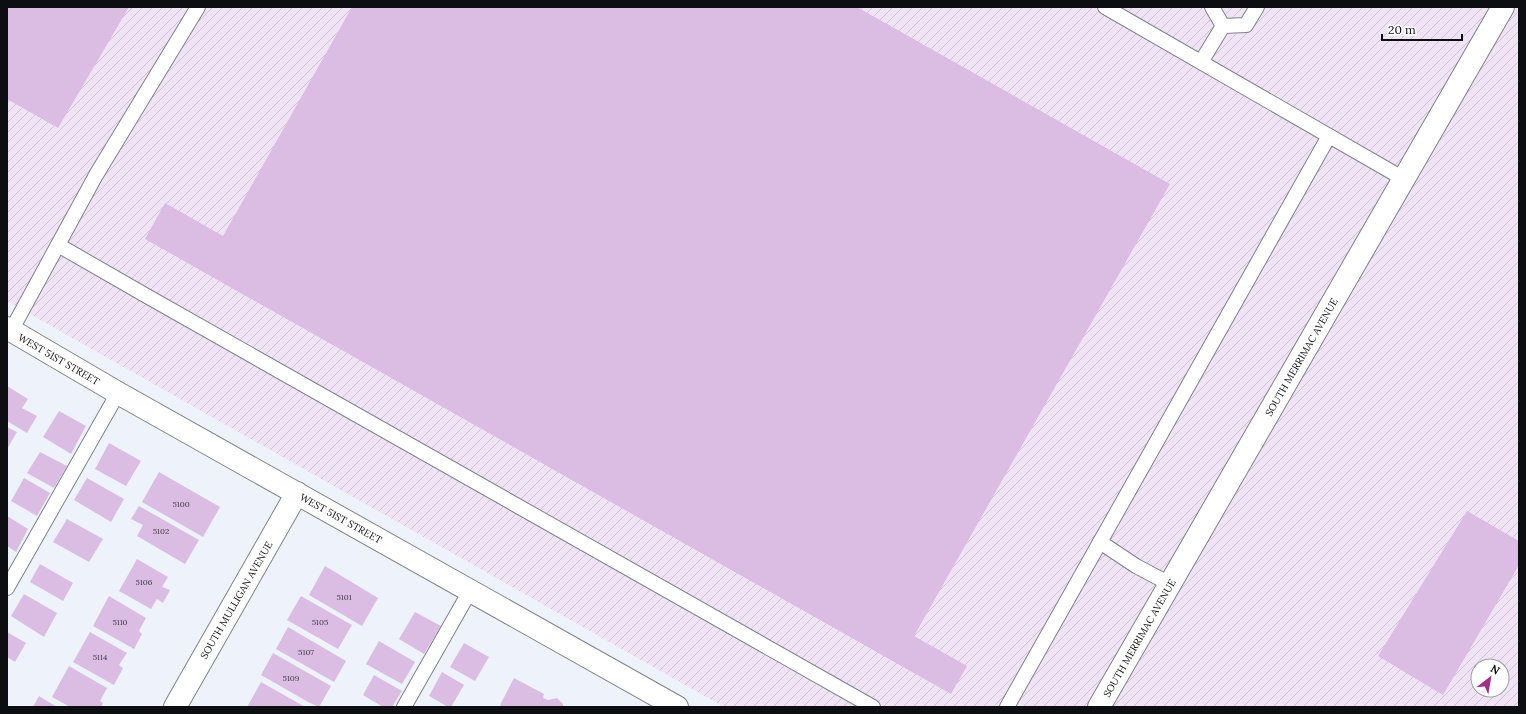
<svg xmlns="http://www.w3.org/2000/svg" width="1526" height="714" viewBox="0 0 1526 714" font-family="Lora,serif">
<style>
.industrial{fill:url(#industrial-furrows);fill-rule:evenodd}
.building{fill:#dbbde4}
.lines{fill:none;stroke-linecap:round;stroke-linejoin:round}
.lane-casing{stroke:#7f838a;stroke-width:16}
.street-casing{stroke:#7f838a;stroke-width:24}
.lane{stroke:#fff;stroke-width:14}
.street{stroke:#fff;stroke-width:22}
.labels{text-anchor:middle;stroke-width:3;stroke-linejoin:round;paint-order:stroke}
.number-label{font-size:8px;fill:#403a46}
.street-label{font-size:10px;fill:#0d0e11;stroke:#fff}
</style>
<defs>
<pattern id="industrial-furrows" width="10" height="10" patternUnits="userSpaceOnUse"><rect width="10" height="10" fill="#f1e3f6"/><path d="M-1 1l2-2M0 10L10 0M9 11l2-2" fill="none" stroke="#cdc2d2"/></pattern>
</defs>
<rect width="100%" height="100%" fill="#eef3fb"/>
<path class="industrial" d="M7 7H1519V707H724L7 301ZM1478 666H1502V690H1478Z"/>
<g class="building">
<polygon points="7,7 129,7 58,128 7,99"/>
<polygon points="352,7 857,7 1170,184 914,636 967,666 951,694 145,239 165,203 223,236"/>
<polygon points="7,386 28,399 22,408 37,416 27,433 7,421"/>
<polygon points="59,411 86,426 71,454 43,437"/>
<polygon points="7,427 17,432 7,449"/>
<polygon points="109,443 141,461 126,486 95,469"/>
<polygon points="40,452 67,466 54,488 27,473"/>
<polygon points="159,472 220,507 203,537 142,502"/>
<polygon points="24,478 50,493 37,516 11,501"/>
<polygon points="87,478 124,499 111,522 74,500"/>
<polygon points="139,506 199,540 185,564 137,536 143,525 131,519"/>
<polygon points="1467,511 1519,541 1519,565 1443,695 1378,656"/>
<polygon points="7,516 28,529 16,552 7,546"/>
<polygon points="67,519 103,539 89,562 53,542"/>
<polygon points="137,559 168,577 162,587 170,590 163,603 157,599 151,609 119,591"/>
<polygon points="40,564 73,583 63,601 30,582"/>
<polygon points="325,566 378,598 362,626 309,595"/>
<polygon points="24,594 57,613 44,637 11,616"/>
<polygon points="109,596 146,618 139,631 142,634 134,649 93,626"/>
<polygon points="301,596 352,625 338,649 287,620"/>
<polygon points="415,612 441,626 424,654 399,639"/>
<polygon points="288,627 346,661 334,682 276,649"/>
<polygon points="7,632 26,643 15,662 7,657"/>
<polygon points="90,632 127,653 119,665 123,668 114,685 73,662"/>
<polygon points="379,641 415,662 402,684 366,664"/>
<polygon points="464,643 489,657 475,681 450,667"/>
<polygon points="273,653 331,686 319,707 308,702 261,675"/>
<polygon points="69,666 107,688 100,701 103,703 101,707 70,707 52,697"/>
<polygon points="442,672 464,685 451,707 448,707 429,696"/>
<polygon points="374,675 402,691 392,707 383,707 363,695"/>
<polygon points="514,678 544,694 543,698 548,700 557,698 563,704 563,707 503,707 500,705"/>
<polygon points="261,682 305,707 247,707"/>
<polygon points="39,696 57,707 33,707"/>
</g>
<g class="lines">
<g class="lane-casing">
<g id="lane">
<polyline points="1105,7 1404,179"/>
<polyline points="1212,7 1223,26"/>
<polyline points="1223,26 1246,25 1257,7"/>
<polyline points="1201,62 1223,26"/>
<polyline points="58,245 145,295 873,707"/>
<polyline points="11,331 96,175 198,7"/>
<polyline points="1100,542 1136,566 1170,584"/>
<polyline points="7,588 118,393"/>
<polyline points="404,707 470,591"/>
<polyline points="1007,707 1329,136"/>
</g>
</g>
<g class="street-casing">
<g id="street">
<polyline points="7,328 118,393 677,707"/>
<polyline points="175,707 297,493"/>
<polyline points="1099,707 1503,7"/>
</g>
</g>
<use href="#lane" class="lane"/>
<use href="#street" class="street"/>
</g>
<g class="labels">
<g class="number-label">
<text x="181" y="507">5100</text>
<text x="161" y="534">5102</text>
<text x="144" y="585">5106</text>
<text x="344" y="600">5101</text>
<text x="120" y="625">5110</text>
<text x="320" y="625">5105</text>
<text x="306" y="655">5107</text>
<text x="100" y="660">5114</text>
<text x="291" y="681">5109</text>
</g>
<g class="street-label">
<text transform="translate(1301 357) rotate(-60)" y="4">SOUTH MERRIMAC AVENUE</text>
<text transform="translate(59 359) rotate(30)" y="4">WEST 51ST STREET</text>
<text transform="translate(341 518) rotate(29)" y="4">WEST 51ST STREET</text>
<text transform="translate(236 600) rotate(-60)" y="4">SOUTH MULLIGAN AVENUE</text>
<text transform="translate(1139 638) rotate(-60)" y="4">SOUTH MERRIMAC AVENUE</text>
</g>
</g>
<rect width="1526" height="714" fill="none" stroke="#0d0e11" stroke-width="16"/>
<g transform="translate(1490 678) rotate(31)"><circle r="19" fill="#ffffff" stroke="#9e9fa0"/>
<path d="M0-3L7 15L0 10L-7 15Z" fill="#a52f87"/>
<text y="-6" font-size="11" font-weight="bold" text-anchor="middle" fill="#0d0e11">N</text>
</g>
<path d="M1382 34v6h80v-6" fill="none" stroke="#0d0e11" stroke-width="2"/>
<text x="1388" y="34" font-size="12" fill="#0d0e11" stroke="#ffffff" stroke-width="3" paint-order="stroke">20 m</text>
</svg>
